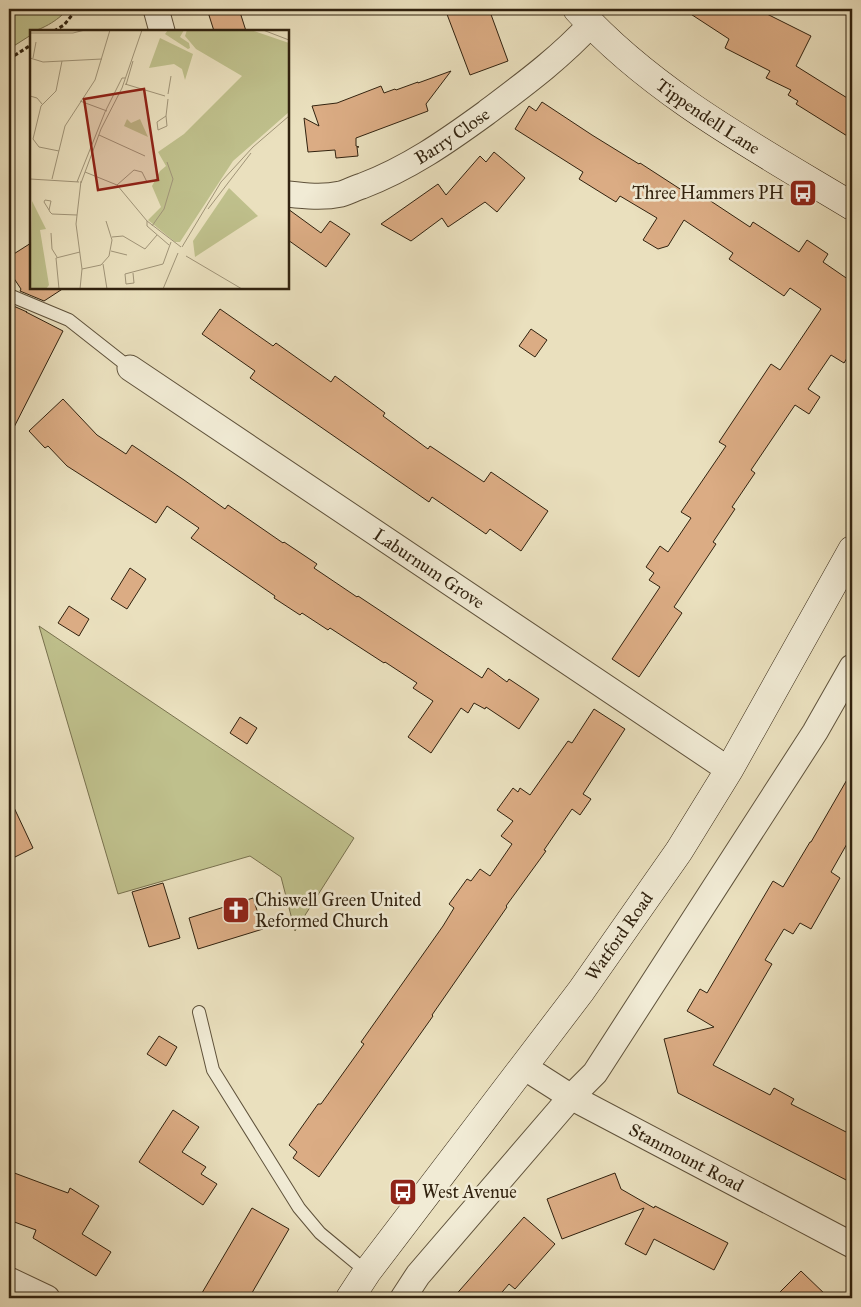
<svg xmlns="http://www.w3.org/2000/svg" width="861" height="1307" viewBox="0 0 861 1307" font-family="'IM FELL Great Primer',serif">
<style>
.green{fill:#bfc08c;stroke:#78714e}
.building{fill:#dbac84;stroke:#31220f}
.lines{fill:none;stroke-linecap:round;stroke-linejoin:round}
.lane-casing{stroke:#5f523b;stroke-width:14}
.street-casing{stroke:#5f523b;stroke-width:27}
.secondary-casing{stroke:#31220f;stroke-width:29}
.path{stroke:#31220f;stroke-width:3;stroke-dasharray:4 2.5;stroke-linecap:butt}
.lane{stroke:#f1ebd5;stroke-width:12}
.street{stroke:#f1ebd5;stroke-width:25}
.secondary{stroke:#f1ebd5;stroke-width:28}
.labels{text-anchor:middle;stroke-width:5;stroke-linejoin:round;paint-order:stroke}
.street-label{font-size:18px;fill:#31220f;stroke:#f1ebd5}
.poi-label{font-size:18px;fill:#31220f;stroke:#f1ebd5;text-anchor:start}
.inset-road{fill:none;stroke:#a09478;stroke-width:1}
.view{fill:#8f2418;fill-opacity:0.15;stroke:#8f2418;stroke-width:2.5}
.inset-edge{fill:none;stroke:#31220f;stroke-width:2.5}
</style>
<rect width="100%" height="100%" fill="#eae0be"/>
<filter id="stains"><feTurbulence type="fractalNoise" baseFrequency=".004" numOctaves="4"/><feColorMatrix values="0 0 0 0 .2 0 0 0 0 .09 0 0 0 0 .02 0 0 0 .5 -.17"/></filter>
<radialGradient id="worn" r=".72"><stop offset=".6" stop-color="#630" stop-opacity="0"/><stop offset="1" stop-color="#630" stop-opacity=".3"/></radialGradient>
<g class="green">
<path d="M9 9H67C63 17 41 31 31 31V35L9 49Z"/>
<polygon points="39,626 354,838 295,931 281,877 250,856 118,894"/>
</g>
<g class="building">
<polygon points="207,9 239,9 246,31 214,31"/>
<polygon points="445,9 489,9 508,61 470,75"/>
<polygon points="683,9 757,9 811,36 796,66 852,101 852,139 796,104 798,101 788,95 791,90 766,78 770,71 725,48 729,39"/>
<polygon points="451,71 426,104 428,111 356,138 356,146 359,147 357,147 358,156 336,158 335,150 308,152 304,118 319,126 312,106 337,103 381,86 384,93 395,89 396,90 418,82 418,83"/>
<polygon points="542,102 592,135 639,164 640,163 694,198 697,192 750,227 753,222 799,252 807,240 828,254 823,262 852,282 852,350 844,363 831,355 808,389 820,397 809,414 795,405 751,470 755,473 732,507 735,509 713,542 716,544 674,607 682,613 639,677 612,659 660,587 649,580 654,573 646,567 660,546 668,552 691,518 681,512 726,446 719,442 771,364 780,370 821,309 790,288 784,296 729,259 733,253 684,220 668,246 658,249 643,240 657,218 620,196 616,202 579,179 583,172 515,129 529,106 536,111"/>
<polygon points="494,152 525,178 497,212 485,202 448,227 442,218 411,241 381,224 438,184 446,195 480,156 486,162"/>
<polygon points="288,209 321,233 330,221 350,234 326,267 288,240"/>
<polygon points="31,243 31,288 64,288 44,301 20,291 21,289 9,271 9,257"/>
<polygon points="9,304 27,312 26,312 63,331 9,437"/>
<polygon points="220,309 273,346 276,343 331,382 335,376 385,413 383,416 428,449 430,446 484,482 491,472 548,511 521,551 490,529 486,534 432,497 429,502 250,378 255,371 202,334"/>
<polygon points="531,329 547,340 535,357 519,346"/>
<polygon points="63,399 97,435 126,454 132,445 184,480 225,509 228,505 283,543 284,542 317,564 314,568 357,597 358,596 482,678 488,668 507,682 509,679 539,699 519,729 486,707 485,709 474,703 468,713 461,708 431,753 408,737 433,701 413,688 417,683 385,662 384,663 330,628 328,630 302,613 300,615 274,598 275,596 191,538 199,528 167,506 156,523 67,466 48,446 45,448 29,431"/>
<polygon points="130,568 146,579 127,609 111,599"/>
<polygon points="69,606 89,619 79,636 58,623"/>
<polygon points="594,709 625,729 583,794 591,799 580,815 572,809 544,850 546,851 506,906 507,907 432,1015 433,1016 319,1177 293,1158 297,1152 289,1145 318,1104 321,1104 364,1044 361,1042 443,926 454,908 449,904 467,879 471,881 480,869 490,876 512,844 501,836 513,821 497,810 513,788 518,792 520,788 530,795 568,741 572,743"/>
<polygon points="240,717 257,728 247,744 230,733"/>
<polygon points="852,771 852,835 831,872 840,878 811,929 800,923 793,934 784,929 765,960 772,964 713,1065 770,1095 774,1088 794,1099 791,1104 852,1135 852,1183 678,1093 664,1039 714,1027 687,1011 700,989 707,993 773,881 783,887 810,842 811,842"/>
<polygon points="9,797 33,848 15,857 9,843"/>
<polygon points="163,883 180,938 149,947 132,892"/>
<polygon points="253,898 263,929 198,949 189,918"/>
<polygon points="159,1036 177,1047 166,1066 147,1054"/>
<polygon points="173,1110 199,1127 182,1152 206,1167 201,1174 217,1184 203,1205 139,1162"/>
<polygon points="9,1171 68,1193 70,1188 99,1206 82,1234 111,1252 96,1276 33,1238 36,1230 9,1220"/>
<polygon points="615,1173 621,1189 654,1208 655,1206 728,1243 714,1270 654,1239 646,1255 625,1244 644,1208 562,1239 547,1199"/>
<polygon points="252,1208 289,1229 249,1298 199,1298"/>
<polygon points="524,1217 555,1244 515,1289 509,1284 497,1298 453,1298"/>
<polygon points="801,1271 829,1298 774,1298"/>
</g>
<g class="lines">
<g class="lane-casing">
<g id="lane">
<polyline points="9,295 69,320 130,368"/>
<polyline points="199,1012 213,1070 299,1208 320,1233 367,1272"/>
</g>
</g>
<g class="street-casing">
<g id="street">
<polyline points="156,9 162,31"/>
<path id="s1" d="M288 194C305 196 323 198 341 194 348 192 355 188 362 186 409 168 446 142 486 113 523 85 560 58 591 24"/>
<path id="s2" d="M130 368 729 770"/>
<path id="s3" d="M524 1067 571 1097 852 1245"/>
<polyline points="9,1280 47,1298"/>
<polyline points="403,1298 418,1275 571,1097 595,1073 815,732 852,667"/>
</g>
</g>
<g class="secondary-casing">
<g id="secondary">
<path id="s4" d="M577 9C653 93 756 148 852 206"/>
<path id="s5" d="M350 1298 367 1272 581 991 679 851 729 770 852 550"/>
</g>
</g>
<g class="path">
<polyline points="54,31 64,25 77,9"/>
<polyline points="9,59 31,45"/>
</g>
<use href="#lane" class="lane"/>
<use href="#street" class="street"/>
<use href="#secondary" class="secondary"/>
</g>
<defs>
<g id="bus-square" transform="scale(1.4375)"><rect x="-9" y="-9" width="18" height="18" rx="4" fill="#8f2418" stroke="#f1ebd5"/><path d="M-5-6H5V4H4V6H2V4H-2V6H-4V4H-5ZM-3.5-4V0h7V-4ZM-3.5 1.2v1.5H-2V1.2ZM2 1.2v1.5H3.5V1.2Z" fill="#fff"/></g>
<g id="church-square" transform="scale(1.4375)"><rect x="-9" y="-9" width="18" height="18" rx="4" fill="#8f2418" stroke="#f1ebd5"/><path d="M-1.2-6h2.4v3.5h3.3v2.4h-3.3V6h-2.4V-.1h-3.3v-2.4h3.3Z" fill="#fff"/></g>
</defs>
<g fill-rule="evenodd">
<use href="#bus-square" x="803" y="193"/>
<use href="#church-square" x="236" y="910"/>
<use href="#bus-square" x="403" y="1192"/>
</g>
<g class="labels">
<g class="street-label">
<text dy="6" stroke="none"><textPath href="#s4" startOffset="170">Tippendell Lane</textPath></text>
<text dy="6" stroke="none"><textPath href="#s1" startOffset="179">Barry Close</textPath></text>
<text dy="6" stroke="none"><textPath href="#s2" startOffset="360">Laburnum Grove</textPath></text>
<text dy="6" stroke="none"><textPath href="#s5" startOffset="451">Watford Road</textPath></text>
<text dy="6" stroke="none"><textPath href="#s3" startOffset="186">Stanmount Road</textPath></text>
</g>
<g class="poi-label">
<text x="784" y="199" text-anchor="end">Three Hammers PH</text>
<text x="255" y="906">Chiswell Green United<tspan x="255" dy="21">Reformed Church</tspan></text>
<text x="422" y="1198">West Avenue</text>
</g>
</g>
<g transform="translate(30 30)">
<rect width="259" height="259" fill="#eae0be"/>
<path d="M138 0H154L150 7 159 13 160 18 158 19 135 4ZM157 0H221L259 13V82L203 131 150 212H145L118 190 131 177 122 156 130 141 136 136 128 122 154 104 212 46 166 19 155 6ZM130 8 163 24 155 50 152 39 144 34 119 38ZM97 89 101 93 110 89 118 107 94 96ZM199 158 228 186 165 227 163 211ZM2 171 16 199 10 200 19 255 16 259H0Z" fill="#bfc08c"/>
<path class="inset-road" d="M233 0 259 10M0 3H43L55 0M0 28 13 32 72 29M3 28 6 12M95 54 135 66M96 55 103 31M138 64 141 46M0 66 7 68 12 74M50 71 77 81M136 86 137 96 128 100 127 92 136 86 138 69M69 105 115 126M29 121 9 117 3 109 11 76 26 61 32 31M55 142 87 155 117 191 151 217M0 149 49 152M22 149 35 96 65 50 80 0M47 152 75 82 92 48H95M51 153 71 99 92 58 112 0M87 155 104 140 112 142 117 152M178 179 221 123M19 180 21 171 15 170 14 172 19 180 20 182 22 184 47 185M117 191V196L139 215M122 196 134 179 143 149 137 132M21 203 22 219 27 227M82 207 93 206 115 219 127 205M152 217 191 152 223 117 259 86M81 221 97 225M156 226 212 259M73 234 77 259M52 239 71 235 79 226 82 210 76 191M103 243 104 253 96 254 95 244 133 234 141 212M29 259 26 228 50 222M50 259 52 239 46 194 51 151M133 259 148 223"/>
<path class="view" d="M114 59 128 150 68 160 54 69Z"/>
<rect width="259" height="259" class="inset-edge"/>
</g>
<rect width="861" height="1307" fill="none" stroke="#eae0be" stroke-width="30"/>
<rect x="10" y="10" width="841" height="1287" fill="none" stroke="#31220f" stroke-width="2.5"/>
<rect x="15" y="15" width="831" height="1277" fill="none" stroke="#31220f"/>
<rect width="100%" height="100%" filter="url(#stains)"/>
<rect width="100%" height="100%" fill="url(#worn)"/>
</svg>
